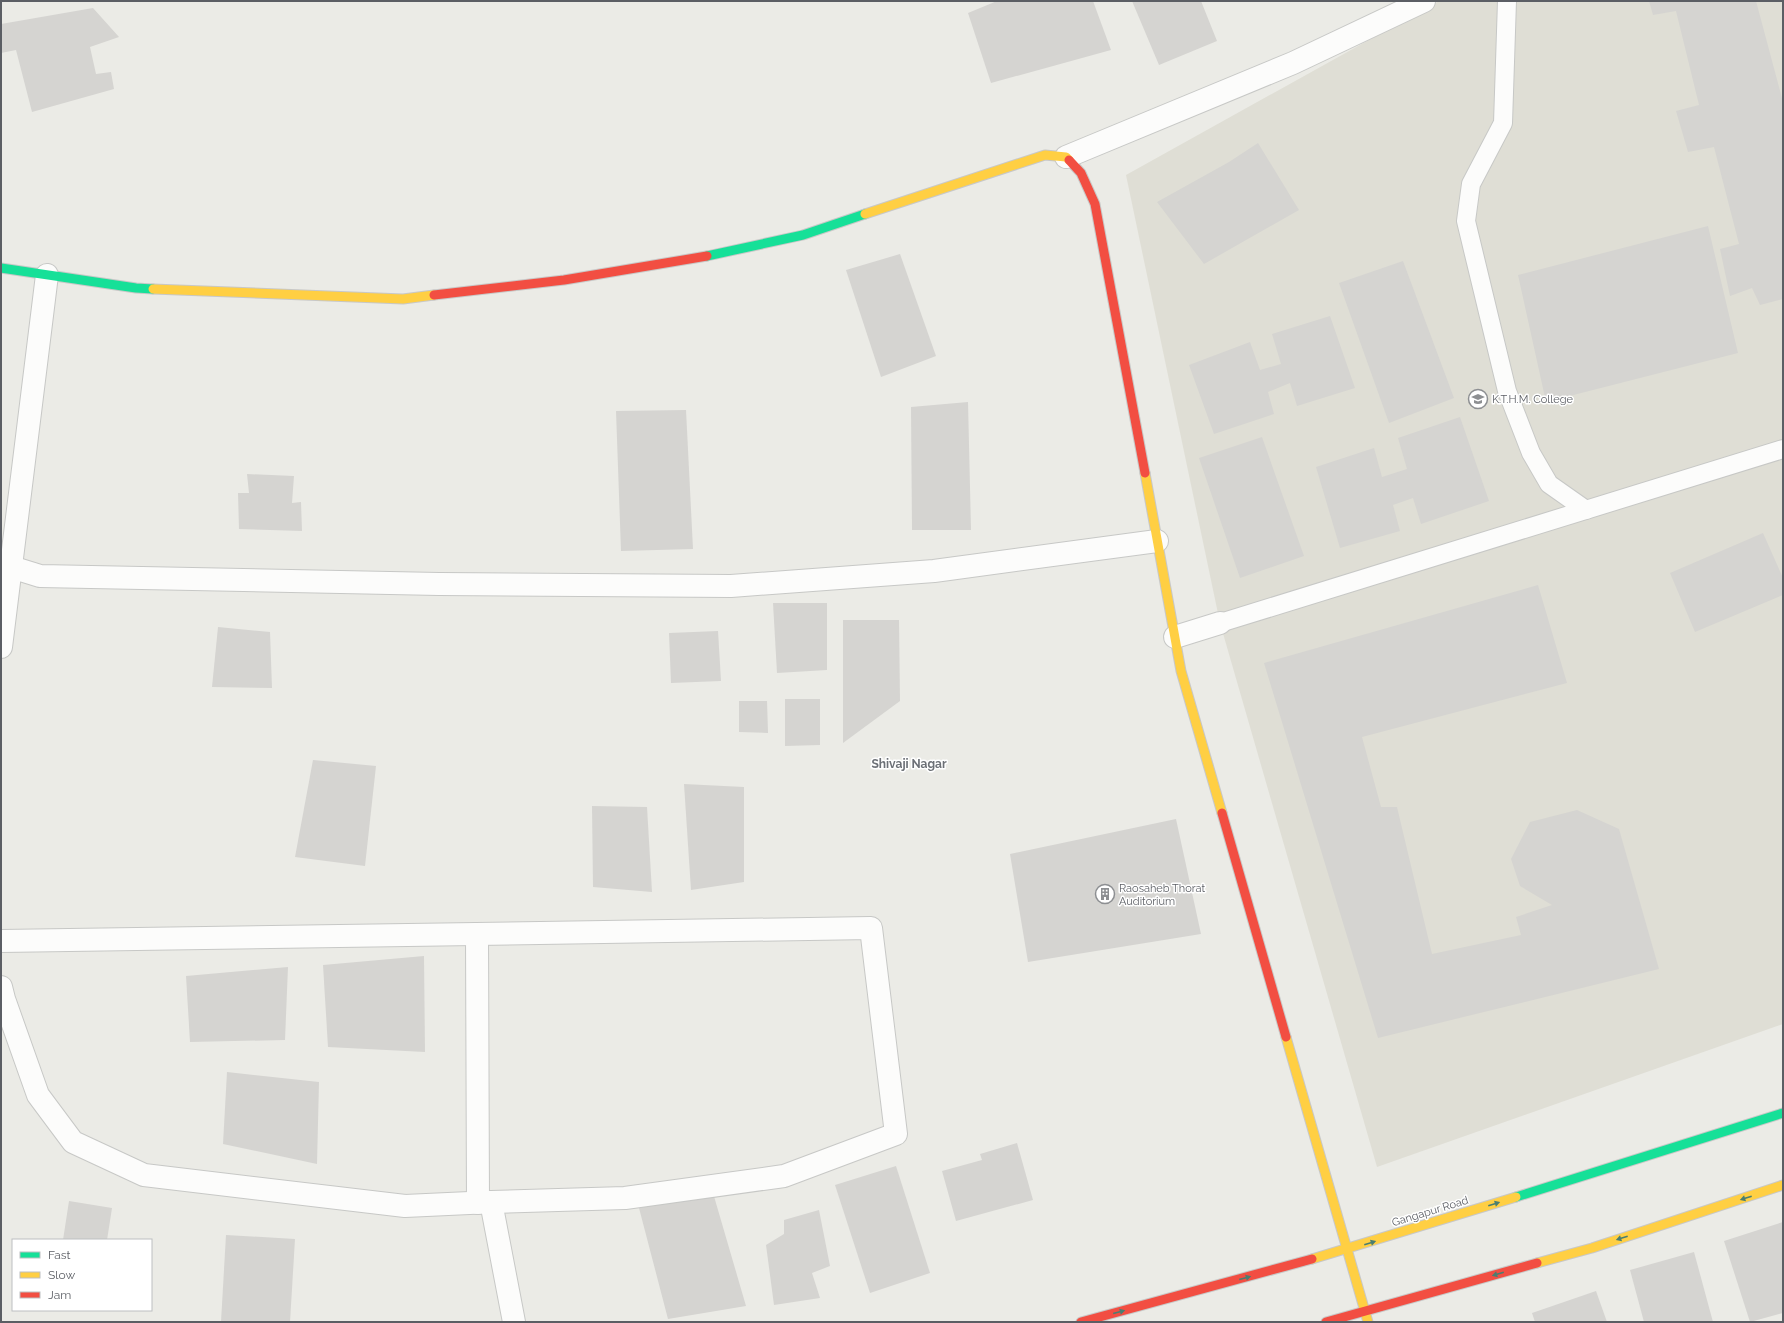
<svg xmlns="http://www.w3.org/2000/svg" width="1784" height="1323" viewBox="0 0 1784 1323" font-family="Raleway,sans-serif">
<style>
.education{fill:#dfded5}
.building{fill:#d5d4d1}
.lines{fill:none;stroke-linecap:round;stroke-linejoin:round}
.lane-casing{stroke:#c7c8c6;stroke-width:20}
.street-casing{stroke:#c7c8c6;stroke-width:24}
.fast-casing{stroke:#c8c8c7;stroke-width:11}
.slow-casing{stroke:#c8c8c7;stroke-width:11}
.jam-casing{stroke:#c8c8c7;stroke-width:11}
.lane{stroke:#fcfcfb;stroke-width:18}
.street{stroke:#fcfcfb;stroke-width:22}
.fast{stroke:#16e098;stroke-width:9}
.slow{stroke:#ffcf43;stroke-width:9}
.jam{stroke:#f24e42;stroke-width:9}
.oneway{fill:#4a7e71}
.labels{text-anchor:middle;stroke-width:3;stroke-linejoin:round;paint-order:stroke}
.poi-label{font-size:11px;fill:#5b5e64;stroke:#fff;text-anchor:start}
.street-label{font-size:11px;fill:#5b5e64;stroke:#fff}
.neighbourhood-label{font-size:12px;font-weight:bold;fill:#6c7076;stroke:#fff}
</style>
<rect width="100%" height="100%" fill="#ebebe6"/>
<polygon class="education" points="1439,1 1783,1 1783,1024 1377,1167 1220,623 1126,175"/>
<g class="building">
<polygon points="997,1 1093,1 1111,50 991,83 968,13"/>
<polygon points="1132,1 1201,1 1217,41 1159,65"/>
<polygon points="1649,1 1756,1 1783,102 1783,299 1760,305 1752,288 1730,296 1720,249 1739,244 1714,147 1688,152 1676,111 1699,105 1676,11 1653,15"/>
<polygon points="93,8 119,37 90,47 96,74 111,72 114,89 32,112 16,50 1,53 1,24"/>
<polygon points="1258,143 1299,210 1204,264 1157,202 1229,162"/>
<polygon points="1708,226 1738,353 1546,402 1518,275"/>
<polygon points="900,254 936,356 881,377 846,270"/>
<polygon points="1403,261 1454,398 1389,423 1339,283"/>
<polygon points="1330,316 1355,388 1297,406 1290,383 1268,392 1274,414 1214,434 1189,365 1250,342 1260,370 1281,364 1272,334"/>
<polygon points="968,402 971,530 912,530 911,407"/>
<polygon points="686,410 693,549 621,551 616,411"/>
<polygon points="1460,417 1489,501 1421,524 1413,498 1393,505 1400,531 1340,548 1316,467 1374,448 1382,477 1407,469 1398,438"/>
<polygon points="1262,437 1304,556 1240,578 1199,458"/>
<polygon points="247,474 294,476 292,503 301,502 302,531 239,529 238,493 249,493"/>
<polygon points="1763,533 1783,578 1783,595 1695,632 1670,573"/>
<polygon points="1538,585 1567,683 1362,737 1381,807 1397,807 1432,954 1521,935 1516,917 1552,905 1520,886 1511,859 1530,822 1577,810 1619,829 1659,969 1378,1038 1264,663"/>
<polygon points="773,603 827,603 827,670 777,673"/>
<polygon points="843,620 899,620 900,701 843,743"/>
<polygon points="218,627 270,632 272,688 212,687"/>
<polygon points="718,631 721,681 671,683 669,633"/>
<polygon points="785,699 820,699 820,745 785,746"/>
<polygon points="739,701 767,701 768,733 739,732"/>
<polygon points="313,760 376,766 365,866 295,857"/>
<polygon points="684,784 744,787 744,882 691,890"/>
<polygon points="592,806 647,807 652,892 593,887"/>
<polygon points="1176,819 1201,934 1028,962 1010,854"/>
<polygon points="424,956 425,1052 328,1047 323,965"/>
<polygon points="288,967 285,1040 190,1042 186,976"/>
<polygon points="227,1072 319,1082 317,1164 223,1144"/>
<polygon points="1017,1143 1033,1200 956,1221 942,1171 982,1160 980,1154"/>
<polygon points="896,1166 930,1273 870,1293 835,1185"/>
<polygon points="711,1186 746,1306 668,1319 639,1208 699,1196"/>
<polygon points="69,1201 112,1208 107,1240 63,1240"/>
<polygon points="819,1210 830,1266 812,1273 820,1298 774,1305 766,1245 784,1234 784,1220"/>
<polygon points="1783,1222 1783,1313 1750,1322 1724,1241"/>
<polygon points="226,1235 295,1239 290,1322 221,1322"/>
<polygon points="1694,1252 1713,1322 1644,1322 1630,1270"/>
<polygon points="1596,1291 1607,1322 1535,1322 1532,1313"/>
</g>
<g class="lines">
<g class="lane-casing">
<g id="lane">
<polyline points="1507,1 1503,123 1471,184 1466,221 1507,391 1531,453 1549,484 1586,510"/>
<polyline points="1220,623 1783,449"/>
</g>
</g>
<g class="street-casing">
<g id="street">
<polyline points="1066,157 1293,63 1424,1"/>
<polyline points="11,567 40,576 439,584 731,586 934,571 1157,541"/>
<polyline points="1175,637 1220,623"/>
<polyline points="1,647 47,275"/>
<polyline points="477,934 478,1203"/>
<polyline points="1,941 871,928 896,1134 784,1176 625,1198 491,1202"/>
<polyline points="1,987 4,999 38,1095 73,1142 144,1175 405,1206 491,1202 514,1322"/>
</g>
</g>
<g class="fast-casing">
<g id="fast">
<polyline points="707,256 803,235 865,214"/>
<polyline points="1,268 136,288 153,289"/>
<polyline points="1516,1197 1783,1113"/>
</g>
</g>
<g class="slow-casing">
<g id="slow">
<polyline points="865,214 1045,155 1066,157 1069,160"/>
<polyline points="153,289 403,299 434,295"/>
<polyline points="1145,473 1181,671 1222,813"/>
<polyline points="1286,1037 1368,1322"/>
<polyline points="1312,1259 1516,1197"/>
<polyline points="1537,1263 1592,1248 1783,1185"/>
</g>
</g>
<g class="jam-casing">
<g id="jam">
<polyline points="1069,160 1081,173 1095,204 1145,473"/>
<polyline points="434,295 564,280 707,256"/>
<polyline points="1222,813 1286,1037"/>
<polyline points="1081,1322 1312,1259"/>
<polyline points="1326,1322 1537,1263"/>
</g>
</g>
<use href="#lane" class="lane"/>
<use href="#street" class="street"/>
<use href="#fast" class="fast"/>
<use href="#slow" class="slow"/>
<use href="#jam" class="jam"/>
</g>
<defs><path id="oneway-solid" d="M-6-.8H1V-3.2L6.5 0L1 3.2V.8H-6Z"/></defs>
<g class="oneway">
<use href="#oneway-solid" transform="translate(1746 1198) rotate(162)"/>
<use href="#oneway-solid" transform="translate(1494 1204) rotate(-17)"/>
<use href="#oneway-solid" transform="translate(1622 1238) rotate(162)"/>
<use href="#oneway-solid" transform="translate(1370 1243) rotate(-17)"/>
<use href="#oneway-solid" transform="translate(1498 1274) rotate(164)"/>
<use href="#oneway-solid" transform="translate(1245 1278) rotate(-15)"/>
<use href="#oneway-solid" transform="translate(1119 1312) rotate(-15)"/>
</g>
<defs>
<g id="school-ring" transform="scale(1)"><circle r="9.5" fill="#fff" stroke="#8d8f92" stroke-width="1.5"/><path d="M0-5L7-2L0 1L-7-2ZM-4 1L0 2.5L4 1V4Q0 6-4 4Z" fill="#8d8f92"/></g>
<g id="building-ring" transform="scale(1)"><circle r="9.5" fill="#fff" stroke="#8d8f92" stroke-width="1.5"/><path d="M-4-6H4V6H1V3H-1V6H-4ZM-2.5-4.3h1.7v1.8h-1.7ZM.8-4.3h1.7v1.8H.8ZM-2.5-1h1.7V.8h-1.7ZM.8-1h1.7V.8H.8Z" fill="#8d8f92"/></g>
</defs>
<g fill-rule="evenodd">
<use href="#school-ring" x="1478" y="399"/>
<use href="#building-ring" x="1105" y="894"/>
</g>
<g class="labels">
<g class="poi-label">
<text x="1492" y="403">K.T.H.M. College</text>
<text x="1119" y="892">Raosaheb Thorat<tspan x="1119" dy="13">Auditorium</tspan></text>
</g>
<g class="street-label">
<text transform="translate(1430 1211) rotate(-17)" y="4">Gangapur Road</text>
</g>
<g class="neighbourhood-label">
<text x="909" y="768">Shivaji Nagar</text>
</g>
</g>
<rect width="1784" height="1323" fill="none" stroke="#5b5e64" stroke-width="4"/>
<rect x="12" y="1239" width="140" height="72" fill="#ffffff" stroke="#bdbfc1"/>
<rect x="20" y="1252" width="20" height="6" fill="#16e098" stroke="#bdbfc1"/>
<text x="48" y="1259" font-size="12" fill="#5b5e64">Fast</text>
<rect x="20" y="1272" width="20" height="6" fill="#ffcf43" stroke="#bdbfc1"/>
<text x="48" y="1279" font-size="12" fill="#5b5e64">Slow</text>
<rect x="20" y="1292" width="20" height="6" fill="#f24e42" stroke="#bdbfc1"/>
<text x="48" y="1299" font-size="12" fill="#5b5e64">Jam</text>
</svg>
